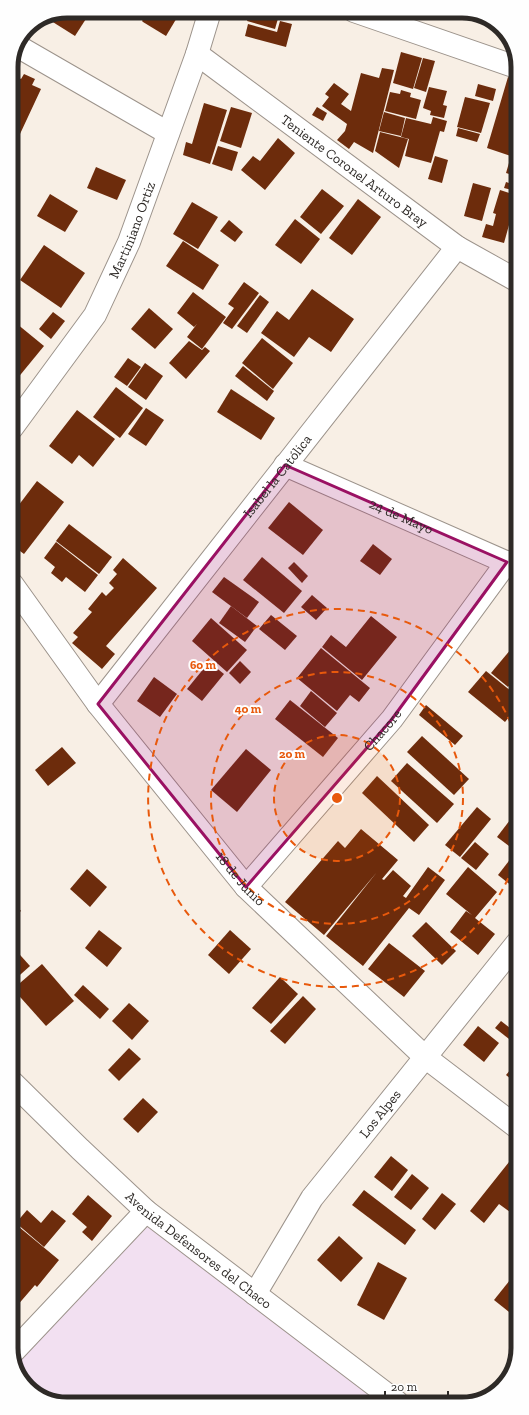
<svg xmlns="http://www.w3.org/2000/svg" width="529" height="1415" viewBox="0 0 529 1415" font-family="'Zilla Slab',serif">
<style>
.commercial{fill:#f2e0f1}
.building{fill:#6d2c0c}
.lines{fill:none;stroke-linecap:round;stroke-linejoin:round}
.minor-casing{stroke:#9c938b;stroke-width:24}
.tertiary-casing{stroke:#9c938b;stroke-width:24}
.secondary-casing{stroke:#9c938b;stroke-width:24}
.minor{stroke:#fff;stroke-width:22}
.tertiary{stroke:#fff;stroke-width:22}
.secondary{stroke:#fff;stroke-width:22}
.marked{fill:#9a1163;fill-opacity:0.2;stroke:#9a1163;stroke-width:3;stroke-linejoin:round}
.ring{fill:none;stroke:#e8590c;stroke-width:2;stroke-dasharray:7 5}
.labels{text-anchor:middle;stroke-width:4;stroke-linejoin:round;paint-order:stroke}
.street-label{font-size:14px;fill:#2e2a27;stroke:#fefefe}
.rim{fill:none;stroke:#2e2a27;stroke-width:5}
.centre{fill:#e8590c;stroke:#fefefe;stroke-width:2}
.ring-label{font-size:12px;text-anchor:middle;font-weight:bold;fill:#e8590c;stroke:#fefefe;stroke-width:4;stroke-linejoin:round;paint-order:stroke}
</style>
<rect width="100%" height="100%" fill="#f8efe5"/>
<polygon class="commercial" points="147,1205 395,1402 63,1404 30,1390 13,1362"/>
<g class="building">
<polygon points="67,11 91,11 75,36 48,19"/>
<polygon points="148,11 181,11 166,36 143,22 142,21"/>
<polygon points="250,11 263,11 279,15 275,29 247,21"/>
<polygon points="407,11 424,11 422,19 406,15"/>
<polygon points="280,21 292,24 286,47 245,36 248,24 277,32"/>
<polygon points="401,52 422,58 413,89 393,83"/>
<polygon points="423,58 435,61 426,92 414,88"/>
<polygon points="382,68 394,70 373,153 354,142 349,149 337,140 345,131 347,124 322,106 329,97 325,94 334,83 349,94 341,104 351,111 361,73 379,78"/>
<polygon points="24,74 35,79 32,85 41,89 20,134 11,130 11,85 15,76 21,79"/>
<polygon points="508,77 516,80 516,191 504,188 506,182 509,183 512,175 506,173 511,156 487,148"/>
<polygon points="478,84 496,89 493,101 475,96"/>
<polygon points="429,87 447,91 443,105 447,106 444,118 430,115 431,111 423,108"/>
<polygon points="401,90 411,93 410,97 421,100 416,119 385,111 390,92 400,94"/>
<polygon points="465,97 490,103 481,133 457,127"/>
<polygon points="204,103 227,110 210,164 183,155 186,142 192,144"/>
<polygon points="231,107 252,113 241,148 220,141"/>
<polygon points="317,107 327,113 323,121 312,115"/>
<polygon points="384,112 405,118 401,136 379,131"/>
<polygon points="433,117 447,121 444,132 440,131 431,163 405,156 409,139 401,137 406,118 431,124"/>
<polygon points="458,128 480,134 477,142 456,136"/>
<polygon points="380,132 408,139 399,168 375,151"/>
<polygon points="278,138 295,153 265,190 241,170 253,156 260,161"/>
<polygon points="218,146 238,152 232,171 212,164"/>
<polygon points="435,156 448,160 442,183 428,179"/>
<polygon points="96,167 126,180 117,200 87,188"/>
<polygon points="473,183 491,188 482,221 464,216"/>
<polygon points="322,189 344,206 321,234 300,217"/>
<polygon points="500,190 516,195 516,209 514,218 511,218 504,243 482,237 486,224 493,226 496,214 493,213"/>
<polygon points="50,194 78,211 65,232 37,216"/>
<polygon points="358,199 381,217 352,255 329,238"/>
<polygon points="192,202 218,217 198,249 173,234"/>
<polygon points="295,219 320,239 301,264 275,245"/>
<polygon points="229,220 243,232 235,242 220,231"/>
<polygon points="516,220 516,239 511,237"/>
<polygon points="183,241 219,265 203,290 166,266"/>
<polygon points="44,245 85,273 61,308 20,280"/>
<polygon points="244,282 259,293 232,329 223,323 234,308 228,304"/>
<polygon points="312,289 354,319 331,352 309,337 294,357 261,333 277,311 289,320"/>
<polygon points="193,292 226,317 202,349 187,337 197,324 194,327 177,313"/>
<polygon points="260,295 269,302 247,333 237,326"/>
<polygon points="149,308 173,329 155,349 131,329"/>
<polygon points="53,312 65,321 51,339 39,329"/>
<polygon points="11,319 44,346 12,385"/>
<polygon points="262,338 293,363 273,389 242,363"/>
<polygon points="189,341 202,350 205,347 210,351 186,379 169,363"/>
<polygon points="128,358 141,367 127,386 114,377"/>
<polygon points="145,363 163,376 146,400 128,387"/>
<polygon points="243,366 274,391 267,401 235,376"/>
<polygon points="116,387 143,408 120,438 93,417"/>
<polygon points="231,389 275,418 261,440 217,412"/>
<polygon points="146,408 164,420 146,446 128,434"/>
<polygon points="77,410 115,439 93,467 79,455 72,464 49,446"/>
<polygon points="37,481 64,502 24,554 12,545 12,514"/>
<polygon points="289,502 323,530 303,555 268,528"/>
<polygon points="69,524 112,557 99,574 56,541"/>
<polygon points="56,542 98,575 85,592 66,577 62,582 51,573 55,567 44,558"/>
<polygon points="373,544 392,559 380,575 360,561"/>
<polygon points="262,557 302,591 284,613 243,580"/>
<polygon points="123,558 157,588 106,646 115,654 102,669 72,643 78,637 73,633 92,612 88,609 102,592 106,596 114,588 109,583 117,574 113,570"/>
<polygon points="294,562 308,576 302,583 288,568"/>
<polygon points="224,577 259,602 247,618 212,592"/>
<polygon points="312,595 327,608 316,620 301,607"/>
<polygon points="231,606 257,626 245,642 219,623"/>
<polygon points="271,615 297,636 285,650 259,629"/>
<polygon points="371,616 397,637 362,680 322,647 331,635 346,647"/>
<polygon points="211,618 247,650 227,672 192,641"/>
<polygon points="517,642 517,677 508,687 491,673"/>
<polygon points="321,648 370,688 359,702 350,695 337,711 297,678"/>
<polygon points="240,661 251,672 240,684 229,673"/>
<polygon points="209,662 224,674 202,701 187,689"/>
<polygon points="486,671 517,696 517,707 505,722 468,692"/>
<polygon points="154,677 177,694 160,717 137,701"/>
<polygon points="311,691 337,713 325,727 300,706"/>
<polygon points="290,700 338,738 323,757 275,719"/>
<polygon points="426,705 463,736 455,745 419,715"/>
<polygon points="422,736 469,779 454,795 407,752"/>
<polygon points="62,747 76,763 48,786 35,770"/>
<polygon points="246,749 271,770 237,812 211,790"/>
<polygon points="407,763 454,804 437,823 391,781"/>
<polygon points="377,776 429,825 414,842 362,793"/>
<polygon points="477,807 491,819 460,857 445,845"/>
<polygon points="517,811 517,852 497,837"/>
<polygon points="361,829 398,860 382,879 384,880 393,870 411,886 403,896 406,898 428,867 445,880 419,915 409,908 363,966 326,936 377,872 324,935 285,902 338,841 345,848"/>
<polygon points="475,842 489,854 476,870 461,858"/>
<polygon points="515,853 517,855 517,890 498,875"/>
<polygon points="468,867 497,892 475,918 495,934 478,955 450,932 466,911 472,915 446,894"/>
<polygon points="87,869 107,887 90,907 70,889"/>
<polygon points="12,900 21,911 12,918"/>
<polygon points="426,922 456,951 442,965 412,936"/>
<polygon points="99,930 122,948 107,967 85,948"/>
<polygon points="230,930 251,949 229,974 208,955"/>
<polygon points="389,943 425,971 404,997 368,969"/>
<polygon points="12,946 30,966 12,982"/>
<polygon points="42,964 74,1001 46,1026 13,989"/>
<polygon points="280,977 298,994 271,1024 252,1008"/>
<polygon points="83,985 109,1009 100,1019 74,995"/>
<polygon points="303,996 316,1009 285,1044 270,1031"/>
<polygon points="129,1003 149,1021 132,1040 112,1021"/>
<polygon points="501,1021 518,1034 518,1046 495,1028"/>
<polygon points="478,1026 499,1043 484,1062 463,1045"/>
<polygon points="129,1048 141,1059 119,1081 108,1070"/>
<polygon points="518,1061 518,1085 506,1075"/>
<polygon points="143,1098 158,1112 138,1133 123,1119"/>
<polygon points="391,1156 408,1170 392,1191 374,1177"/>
<polygon points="509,1162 518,1170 518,1218 499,1204 484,1223 470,1211"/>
<polygon points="412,1174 429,1188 411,1210 394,1197"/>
<polygon points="364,1190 416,1230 405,1245 352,1205"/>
<polygon points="442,1193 456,1204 435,1230 422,1219"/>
<polygon points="88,1195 112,1216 92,1241 82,1232 87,1227 72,1214"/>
<polygon points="27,1210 41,1223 52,1210 66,1221 44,1247 16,1223"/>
<polygon points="13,1222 59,1260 37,1287 35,1285 16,1307 13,1305 13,1280 20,1272 13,1266"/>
<polygon points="339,1236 363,1258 341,1282 317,1260"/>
<polygon points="378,1262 407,1278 384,1320 357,1305"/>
<polygon points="518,1270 518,1319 494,1300"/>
</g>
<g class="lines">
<g class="minor-casing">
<g id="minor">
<polyline points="354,11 516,67"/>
<polyline points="19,47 168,133"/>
<path id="s1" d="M197 54 457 247 516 280"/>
<path id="s2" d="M12 428 95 315 129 242 197 54 210 11"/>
<path id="s3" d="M285 465 517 567"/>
<path id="s4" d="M12 584 98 704 246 887 425 1057 518 1128"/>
<path id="s5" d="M98 704 457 247"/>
<path id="s6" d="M246 887 392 719 507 562"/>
</g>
</g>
<g class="tertiary-casing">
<g id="tertiary">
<path id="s7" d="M255 1294 312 1198 517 943"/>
<polyline points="13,1352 146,1211"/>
</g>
</g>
<g class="secondary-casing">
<g id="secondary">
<path id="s8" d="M13 1083 80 1149 146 1211 397 1402"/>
</g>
</g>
<use href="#minor" class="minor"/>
<use href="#tertiary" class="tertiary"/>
<use href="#secondary" class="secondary"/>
</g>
<path class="marked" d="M285 465 507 562 392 719 246 887 98 704Z"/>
<circle cx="337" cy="798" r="63" fill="#e8590c" fill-opacity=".12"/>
<g class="ring">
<circle cx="337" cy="798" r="63"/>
<circle cx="337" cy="798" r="126"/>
<path d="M517 856A189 189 0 1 1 517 740"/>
</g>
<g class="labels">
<g class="street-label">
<text dy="5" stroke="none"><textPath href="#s1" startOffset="196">Teniente Coronel Arturo Bray</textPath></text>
<text dy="5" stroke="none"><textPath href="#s2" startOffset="233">Martiniano Ortiz</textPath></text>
<text dy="5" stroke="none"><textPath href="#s5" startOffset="290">Isabel la Católica</textPath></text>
<text dy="5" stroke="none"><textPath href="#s3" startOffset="127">24 de Mayo</textPath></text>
<text dy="5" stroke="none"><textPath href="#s6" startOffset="208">Chacore</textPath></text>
<text dy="5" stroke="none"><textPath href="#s4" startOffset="373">18 de Junio</textPath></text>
<text dy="5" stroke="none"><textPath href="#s7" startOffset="220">Los Alpes</textPath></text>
<text dy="5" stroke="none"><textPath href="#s8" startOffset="250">Avenida Defensores del Chaco</textPath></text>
</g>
</g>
<path d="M0 0H529V1415H0ZM67 18H462A49 49 0 0 1 511 67V1348A49 49 0 0 1 462 1397H67A49 49 0 0 1 18 1348V67A49 49 0 0 1 67 18Z" fill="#fefefe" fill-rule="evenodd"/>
<path class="rim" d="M67 18H462A49 49 0 0 1 511 67V1348A49 49 0 0 1 462 1397H67A49 49 0 0 1 18 1348V67A49 49 0 0 1 67 18Z"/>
<circle cx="337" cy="798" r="6" class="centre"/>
<g class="ring-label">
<text x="203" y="669">60 m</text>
<text x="248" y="713">40 m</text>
<text x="292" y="758">20 m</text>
</g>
<path d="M385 1391v6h63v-6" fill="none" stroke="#2e2a27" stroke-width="2"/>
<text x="391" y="1391" font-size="12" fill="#2e2a27" stroke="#fefefe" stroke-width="3" paint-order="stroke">20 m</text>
</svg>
